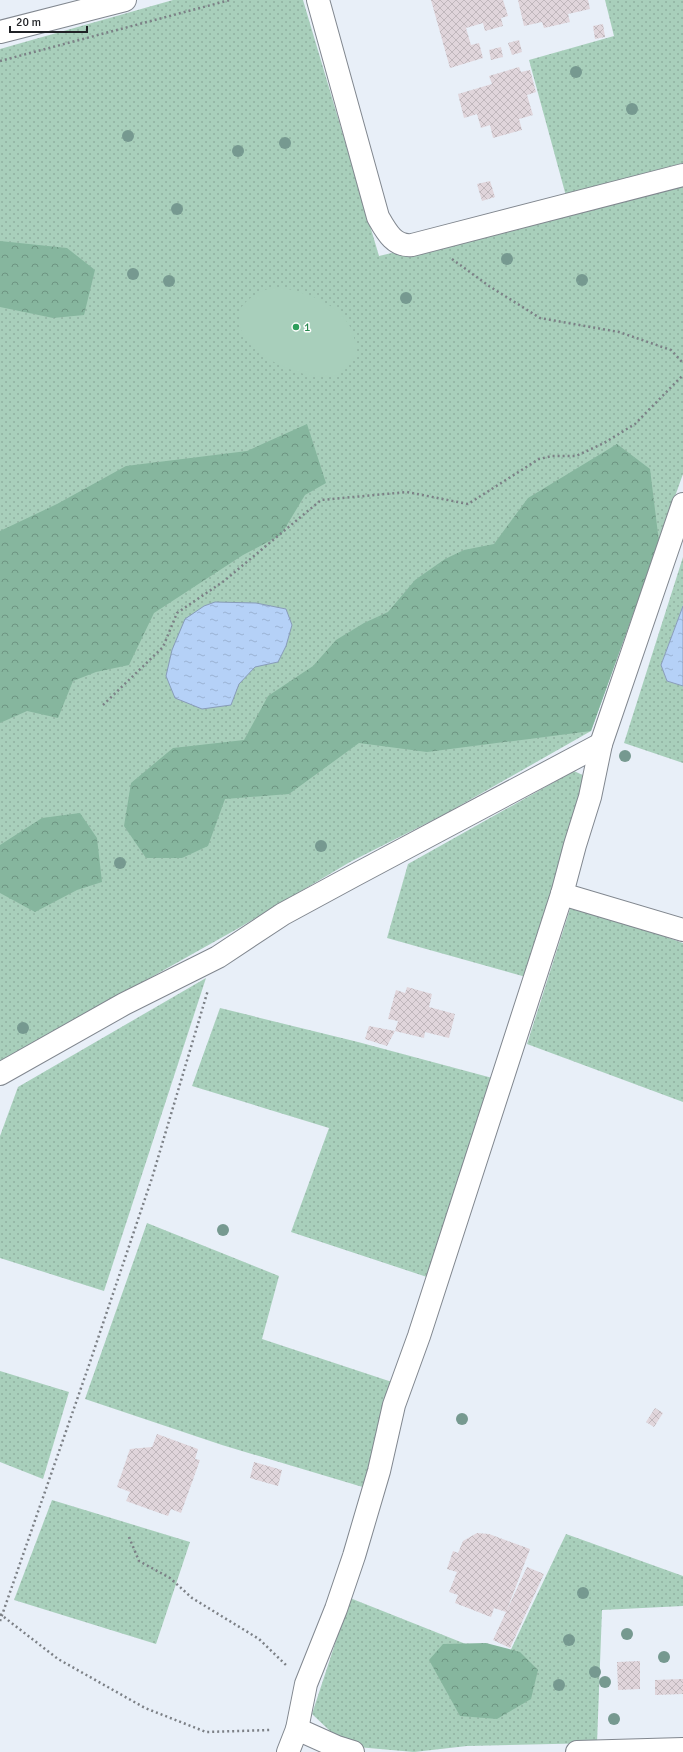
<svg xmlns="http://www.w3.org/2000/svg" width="683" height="1752" viewBox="0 0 683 1752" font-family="Signika,sans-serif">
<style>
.grass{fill:url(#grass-dots)}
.forest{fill:url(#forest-crowns)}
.pitch{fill:#a8cfbb}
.water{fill:url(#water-ripples);stroke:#889cb8}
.building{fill:url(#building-cross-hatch)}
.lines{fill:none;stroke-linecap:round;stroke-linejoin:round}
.minor-casing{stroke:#81878f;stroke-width:24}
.path{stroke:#7c8086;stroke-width:2.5;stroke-dasharray:2 3;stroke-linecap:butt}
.minor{stroke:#fff;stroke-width:22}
.tree{fill:#769990}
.leisure-dot{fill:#2e9e5b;stroke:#fff;stroke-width:1.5}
.labels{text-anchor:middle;stroke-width:3;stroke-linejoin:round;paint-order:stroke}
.leisure-label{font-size:12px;fill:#27864d;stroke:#fff;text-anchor:start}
</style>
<defs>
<pattern id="grass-dots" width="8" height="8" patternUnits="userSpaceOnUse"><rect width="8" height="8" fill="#a8cfbb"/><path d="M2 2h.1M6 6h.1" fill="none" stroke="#90b1a1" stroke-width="1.8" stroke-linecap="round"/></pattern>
<pattern id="forest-crowns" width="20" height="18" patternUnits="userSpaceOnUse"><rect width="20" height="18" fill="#86b69e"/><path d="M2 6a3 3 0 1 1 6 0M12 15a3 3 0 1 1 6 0" fill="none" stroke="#6d9481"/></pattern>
<pattern id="water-ripples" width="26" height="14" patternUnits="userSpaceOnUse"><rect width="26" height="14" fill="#b5d1f7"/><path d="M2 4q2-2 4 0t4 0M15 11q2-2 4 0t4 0" fill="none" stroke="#9bb3d4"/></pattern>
<pattern id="building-cross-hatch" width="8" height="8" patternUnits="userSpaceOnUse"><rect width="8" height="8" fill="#e0d5db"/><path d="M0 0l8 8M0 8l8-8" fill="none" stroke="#c0b7bc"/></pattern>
</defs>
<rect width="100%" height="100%" fill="#e8eff8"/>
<g class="grass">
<polygon points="173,0 303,0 379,256 683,184 683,474 591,731 445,814 350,862 237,929 0,1062 0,49"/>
<polygon points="605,0 683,0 683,163 566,196 529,60 614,36"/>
<polygon points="683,557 683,606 661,665 667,681 683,686 683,763 624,743"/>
<polygon points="574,771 589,778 526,977 387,938 408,864"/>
<polygon points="577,906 683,943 683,1102 527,1044 570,909"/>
<polygon points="206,978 104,1291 0,1258 0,1136 18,1087"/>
<polygon points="220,1008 358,1042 496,1079 433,1279 291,1232 329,1128 192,1086"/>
<polygon points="147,1223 279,1276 262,1339 401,1385 366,1488 222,1445 85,1399"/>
<polygon points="0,1371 69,1392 43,1479 0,1462"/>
<polygon points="52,1500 190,1542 156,1644 14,1600"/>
<polygon points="566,1534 683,1576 683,1606 602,1610 597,1743 467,1746 414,1752 346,1746 312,1714 350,1598 506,1660"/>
</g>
<g class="forest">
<polygon points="0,241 67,248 95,270 84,315 53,318 0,307"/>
<polygon points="307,424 326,483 305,495 281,535 243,555 154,613 129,665 96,672 73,681 58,718 27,711 0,723 0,531 57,504 126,466 247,451"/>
<polygon points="617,444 650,469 659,542 591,731 427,752 359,743 289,794 225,799 208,846 182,858 146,858 124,826 131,783 173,748 244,740 268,696 313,666 336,640 364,623 388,612 415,580 445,559 464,550 494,544 528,498"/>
<polygon points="80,813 97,838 102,882 77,890 35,912 0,893 0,845 42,818"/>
<polygon points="486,1643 520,1652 538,1670 531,1699 497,1719 460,1716 429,1660 443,1644"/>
</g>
<path class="pitch" d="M276 287C306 291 352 307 355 343 356 348 357 353 354 357 350 363 345 372 338 375 312 384 252 358 242 333 239 325 239 317 240 309 250 296 260 290 276 287Z"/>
<g class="water">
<polygon points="215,602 256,603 286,609 292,625 286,646 278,662 255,667 239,684 231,705 202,709 175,698 166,676 172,650 185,619 204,606"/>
<polygon points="683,606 683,686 667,681 661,665"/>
</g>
<g class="building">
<polygon points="431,0 503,0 508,16 501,18 503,26 485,31 483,23 466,28 471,45 479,43 483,58 450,68"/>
<polygon points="518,0 588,0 590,9 568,14 570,22 544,28 542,22 524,26"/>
<polygon points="603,24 605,37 595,39 593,26"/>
<polygon points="519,40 522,52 512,55 508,43"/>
<polygon points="501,47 503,57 491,60 489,50"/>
<polygon points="519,67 521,72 530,70 536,92 527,95 533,115 519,119 522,130 493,138 490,125 481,128 477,114 464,118 458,94 492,84 489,76"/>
<polygon points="490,181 495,197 482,201 477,184"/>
<polygon points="407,987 432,994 429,1007 455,1014 449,1038 425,1032 424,1038 395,1031 398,1021 388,1019 396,990 405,993"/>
<polygon points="369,1026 395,1031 387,1046 365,1039"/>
<polygon points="655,1408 663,1413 654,1427 646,1422"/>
<polygon points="157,1434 198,1449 195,1459 200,1460 181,1513 171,1509 168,1516 126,1501 130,1492 117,1487 130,1449 152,1447"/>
<polygon points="254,1462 282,1470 278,1486 250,1478"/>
<polygon points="477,1533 489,1534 530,1549 507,1610 527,1567 544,1574 510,1648 493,1640 506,1612 494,1608 491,1617 455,1603 458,1595 449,1592 457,1572 447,1569 453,1551 458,1553 463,1541"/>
<polygon points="640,1661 640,1689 618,1690 617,1662"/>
<polygon points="683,1679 683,1694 655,1695 655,1680"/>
</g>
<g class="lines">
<g class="minor-casing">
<g id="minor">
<path d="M318 0 378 217C386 231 394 247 412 245L683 175"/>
<polyline points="0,32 125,0"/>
<polyline points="562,894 683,930"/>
<polyline points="0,1074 124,1004 218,957 283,914 355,875 601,744"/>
<polyline points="297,1729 337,1747 353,1752"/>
<polyline points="288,1752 297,1729 306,1684 336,1609 354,1556 379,1471 394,1405 419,1336 562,894 575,845 590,797 601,744 683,504"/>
<polyline points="577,1752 683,1749"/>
</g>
</g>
<g class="path">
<polyline points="0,61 230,0"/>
<polyline points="452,259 489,286 540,318 619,332 671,350 683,363"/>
<polyline points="103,705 163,647 177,613 224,581 321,500 407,492 468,504 539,459 552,456 576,456 604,443 635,424 683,375"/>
<polyline points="129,1537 139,1561 170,1578 192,1598 259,1639 287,1666"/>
<polyline points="0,1614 58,1659 145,1708 206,1732 271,1730"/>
<polyline points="0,1621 88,1368 152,1178 208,990"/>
</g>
<use href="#minor" class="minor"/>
</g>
<g class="tree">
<circle cx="576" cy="72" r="6"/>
<circle cx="632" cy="109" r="6"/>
<circle cx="128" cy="136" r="6"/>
<circle cx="285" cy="143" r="6"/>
<circle cx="238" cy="151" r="6"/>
<circle cx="177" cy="209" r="6"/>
<circle cx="507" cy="259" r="6"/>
<circle cx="133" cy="274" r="6"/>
<circle cx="582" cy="280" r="6"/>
<circle cx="169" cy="281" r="6"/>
<circle cx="406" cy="298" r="6"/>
<circle cx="625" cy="756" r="6"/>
<circle cx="321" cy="846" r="6"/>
<circle cx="120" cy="863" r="6"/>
<circle cx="23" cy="1028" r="6"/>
<circle cx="223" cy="1230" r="6"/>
<circle cx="462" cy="1419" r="6"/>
<circle cx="583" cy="1593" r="6"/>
<circle cx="627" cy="1634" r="6"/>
<circle cx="569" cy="1640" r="6"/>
<circle cx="664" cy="1657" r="6"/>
<circle cx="595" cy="1672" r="6"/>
<circle cx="605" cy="1682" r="6"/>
<circle cx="559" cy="1685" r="6"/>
<circle cx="614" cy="1719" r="6"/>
</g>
<circle class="leisure-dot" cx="296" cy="327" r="4"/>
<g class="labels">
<g class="leisure-label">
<text x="304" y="331">1</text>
</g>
</g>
<path d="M10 26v6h77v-6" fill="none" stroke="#1f2125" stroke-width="2"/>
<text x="16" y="26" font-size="12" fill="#1f2125" stroke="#ffffff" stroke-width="3" paint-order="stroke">20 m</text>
</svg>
